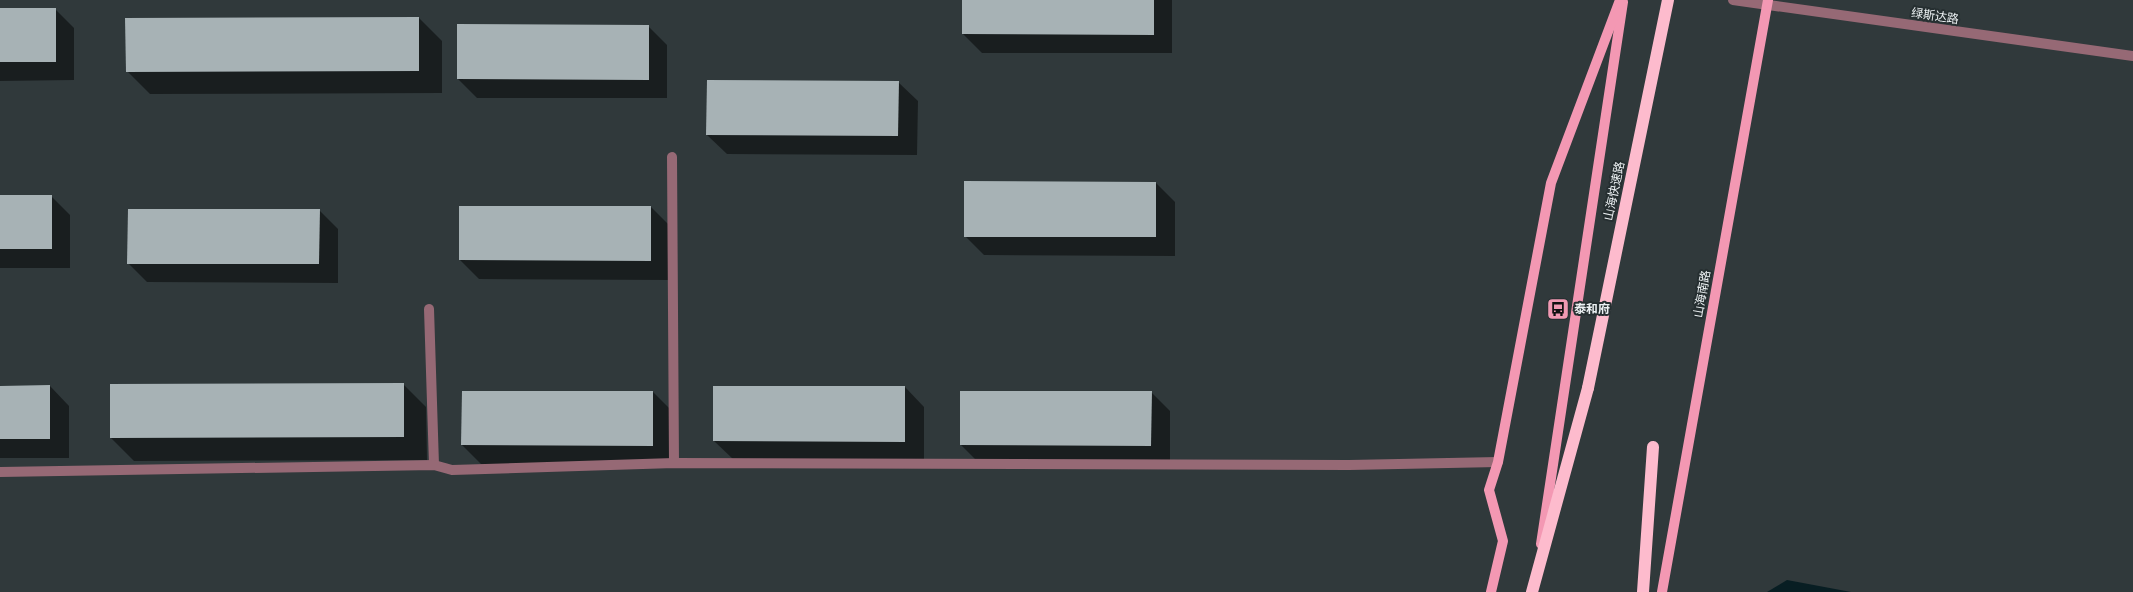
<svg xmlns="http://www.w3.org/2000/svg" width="2133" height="592" viewBox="0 0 2133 592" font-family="Inter,'Noto Sans SC',sans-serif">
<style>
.water{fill:#081e23}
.shadow{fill:#0007}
.building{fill:#a7b2b5}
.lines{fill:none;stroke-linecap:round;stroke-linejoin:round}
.minor{stroke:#966975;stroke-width:10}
.major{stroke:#f398b3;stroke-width:10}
.highway{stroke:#fdbbcd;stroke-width:12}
.highway-bridge{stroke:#fdbbcd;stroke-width:12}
.labels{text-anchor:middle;stroke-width:4;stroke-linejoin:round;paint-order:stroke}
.street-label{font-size:12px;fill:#ecf1f3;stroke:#262f31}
.poi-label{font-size:12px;font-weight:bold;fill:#ecf1f3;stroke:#262f31;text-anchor:start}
</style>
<rect width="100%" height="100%" fill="#30393b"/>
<polygon class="water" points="1787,580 1851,592 1767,592"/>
<g class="shadow">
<polygon points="963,0 1172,0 1172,53 982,53 963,34"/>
<polygon points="0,9 55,9 74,28 74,80 0,81"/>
<polygon points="419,18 442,41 442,93 150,94 127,71"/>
<polygon points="648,26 667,45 667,98 477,98 458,79"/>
<polygon points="898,82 918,101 917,155 727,154 707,135"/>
<polygon points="1156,183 1175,202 1175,256 984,255 965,236"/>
<polygon points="0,196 51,196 70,215 70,268 0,268"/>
<polygon points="651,207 670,226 670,280 479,279 460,260"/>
<polygon points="319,210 338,229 338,283 147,282 128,263"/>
<polygon points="403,384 426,407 427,460 134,461 111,438"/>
<polygon points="50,386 69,406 69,458 0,458 0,387"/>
<polygon points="714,387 905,387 924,407 924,460 734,460 714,441"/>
<polygon points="653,392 672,411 672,465 481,464 462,445"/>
<polygon points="1151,392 1170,411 1170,465 980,464 961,445"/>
</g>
<g class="building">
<polygon points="962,0 1154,0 1154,35 962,34"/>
<rect x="0" y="8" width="56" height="54"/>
<polygon points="419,17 419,71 126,72 125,18"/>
<polygon points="457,24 649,25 649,80 457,79"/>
<polygon points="707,80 899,81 898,136 706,135"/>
<polygon points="964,181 1156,182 1156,237 964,237"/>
<rect x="0" y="195" width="52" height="54"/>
<polygon points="459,206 651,206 651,261 459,260"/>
<polygon points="128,209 320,209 319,264 127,264"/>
<polygon points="404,383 404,437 110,438 110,384"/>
<polygon points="50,385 50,439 0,439 0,386"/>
<polygon points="713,386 905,386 905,442 713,441"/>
<polygon points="462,391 653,391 653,446 461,445"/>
<polygon points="960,391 1152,391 1151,446 960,445"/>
</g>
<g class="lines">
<g class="minor">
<polyline points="1733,0 2133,56"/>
<polyline points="672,157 674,463"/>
<polyline points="429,309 434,465"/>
<polyline points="0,472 434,465 452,470 674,463 1349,465 1498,462"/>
</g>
<g class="major">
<polyline points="1541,544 1623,2"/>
<polyline points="1491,592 1503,541 1489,490 1498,462 1551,183 1620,0"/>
<polyline points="1662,592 1768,0"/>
</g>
<g class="highway">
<polyline points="1588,388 1668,0"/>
<polyline points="1643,592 1653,447"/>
</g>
<polyline class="highway-bridge" points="1532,592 1588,388"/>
</g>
<defs>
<g id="bus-square" transform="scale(1.15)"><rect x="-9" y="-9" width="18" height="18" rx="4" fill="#f19ab3" stroke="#262f31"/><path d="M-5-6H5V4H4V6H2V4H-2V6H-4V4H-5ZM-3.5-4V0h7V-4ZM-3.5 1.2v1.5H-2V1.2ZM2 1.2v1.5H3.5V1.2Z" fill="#111"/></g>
</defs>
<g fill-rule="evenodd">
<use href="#bus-square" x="1558" y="309"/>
</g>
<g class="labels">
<g class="street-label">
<text transform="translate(1935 16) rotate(8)" y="4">绿斯达路</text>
<text transform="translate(1614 191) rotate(-78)" y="4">山海快速路</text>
<text transform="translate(1702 294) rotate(-80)" y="4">山海南路</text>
</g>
<g class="poi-label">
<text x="1574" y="313">泰和府</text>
</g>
</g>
</svg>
